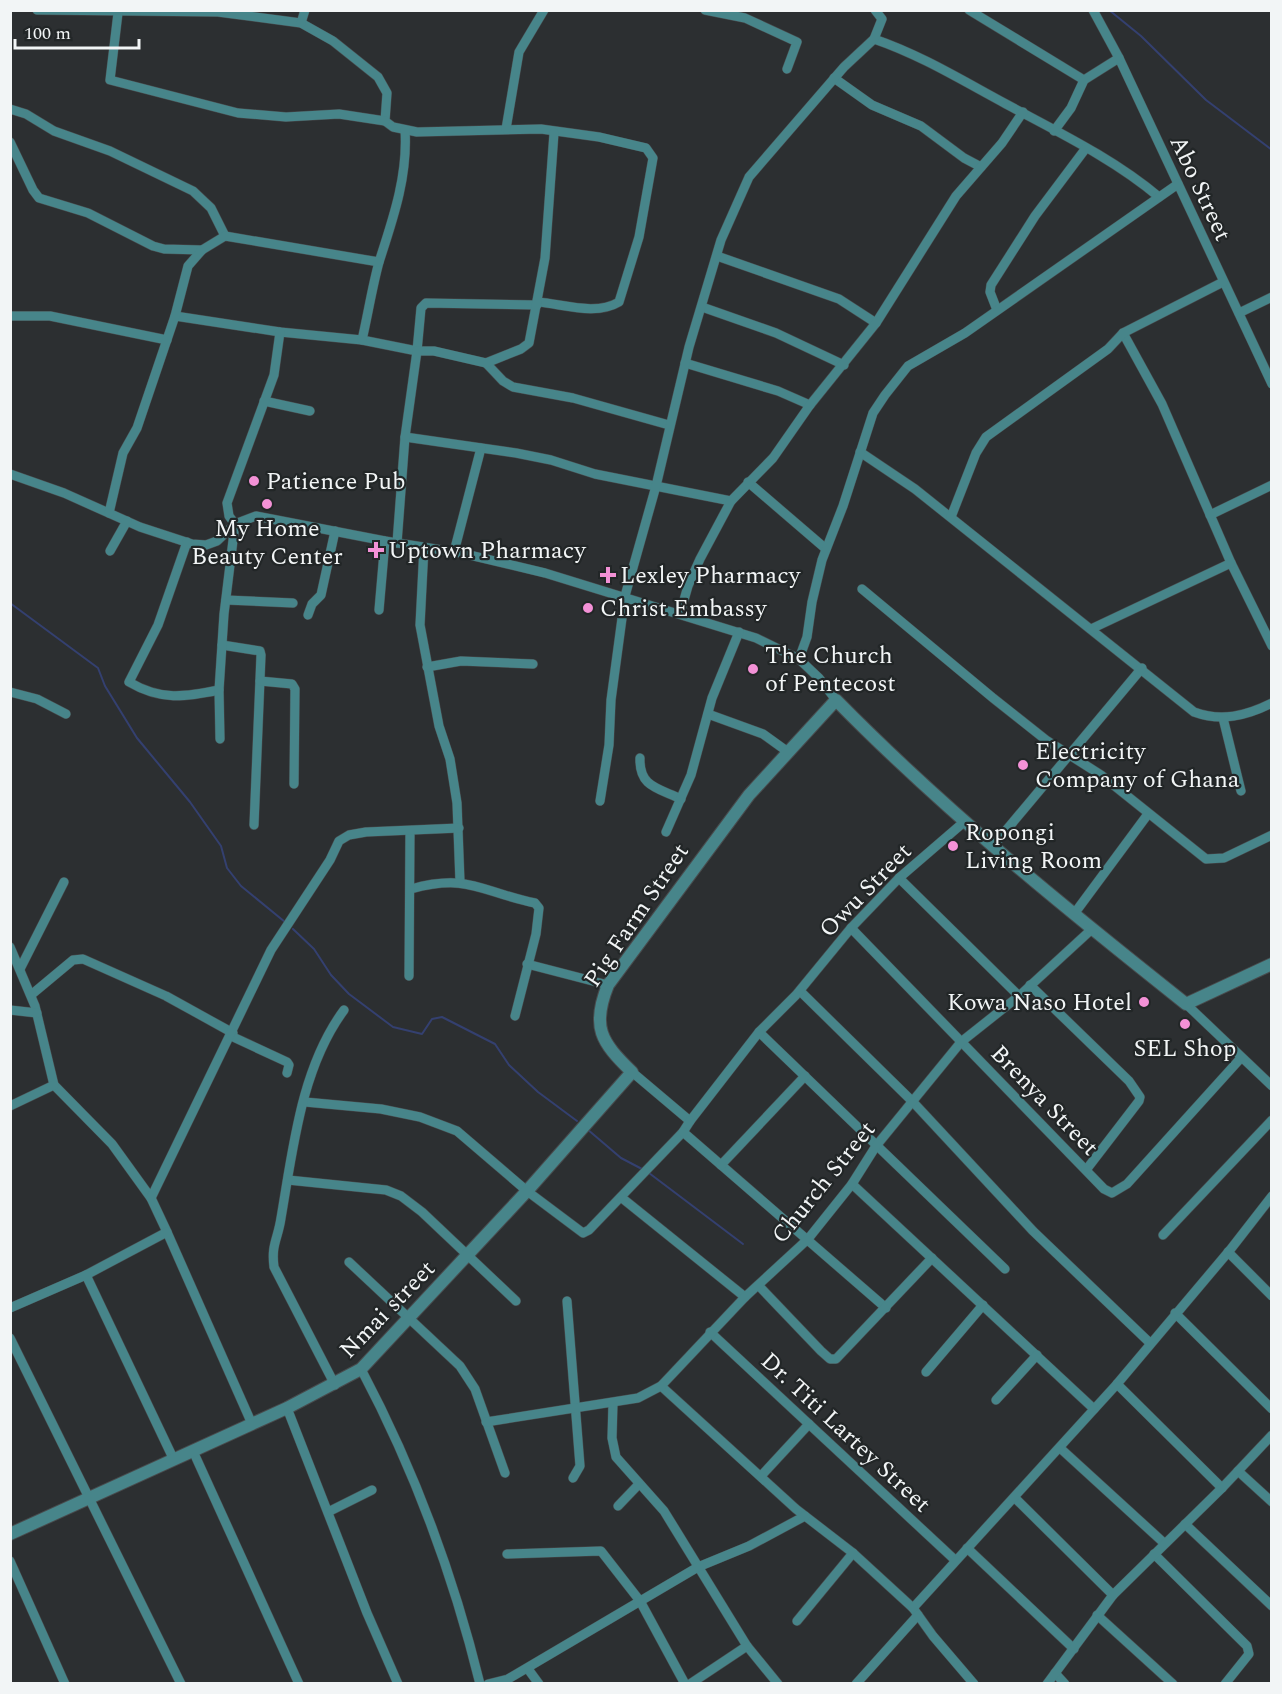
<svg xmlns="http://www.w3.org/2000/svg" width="1282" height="1694" viewBox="0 0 1282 1694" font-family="Spectral,serif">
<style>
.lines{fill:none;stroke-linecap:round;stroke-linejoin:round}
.stream{stroke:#344070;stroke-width:2}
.minor-casing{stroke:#484b4d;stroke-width:10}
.tertiary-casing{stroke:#484b4d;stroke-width:14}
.minor{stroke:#47858a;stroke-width:9}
.tertiary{stroke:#47858a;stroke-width:12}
.poi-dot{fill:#f391d6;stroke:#222627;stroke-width:2}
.labels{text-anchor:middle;stroke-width:4.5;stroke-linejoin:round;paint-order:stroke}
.street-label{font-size:24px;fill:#f2f5f6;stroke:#222627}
.poi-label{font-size:24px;fill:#f2f5f6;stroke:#222627;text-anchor:start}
</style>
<rect width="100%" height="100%" fill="#2c2f31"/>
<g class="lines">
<g class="stream">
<polyline points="1109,10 1141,36 1206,100 1272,150"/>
<polyline points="10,603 98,668 105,686 137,738 190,802 221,846 227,868 241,886 285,922"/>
<polyline points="293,929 314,949 331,975 349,994 393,1027 422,1034 432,1019 442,1017 495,1044 509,1065 538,1092 577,1121"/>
<polyline points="587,1129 621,1158 642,1169"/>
<polyline points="649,1173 743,1244"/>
</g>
<g class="minor-casing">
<g id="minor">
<path d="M37 10 218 12 301 23 333 41 378 77 387 93 385 121 393 127 417 132 541 129 599 137 646 148 653 158 639 237 619 302C596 316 563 304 538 302"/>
<polyline points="705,10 745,18 797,42 787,69"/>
<polyline points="969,10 1084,80"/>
<polyline points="1093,10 1119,58 1272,384"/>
<polyline points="118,13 110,80 238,113 286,117 339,114 385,121"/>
<polyline points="301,23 305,10"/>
<path d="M874 39C921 55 963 81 1006 104 1058 132 1114 159 1159 197"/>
<polyline points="834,78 872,105 921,126 964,158 981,167"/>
<polyline points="10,109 26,114 54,131 110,151 193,191 211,208 225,236"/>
<polyline points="506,129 519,52 544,10"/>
<polyline points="1054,131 1071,108 1084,80 1119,58"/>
<polyline points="10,142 33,190 39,198 88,213 153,246 164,249 202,250"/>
<polyline points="717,256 839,299 876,323"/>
<polyline points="702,307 776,333 844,365"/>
<polyline points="997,310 990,292 991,285 1035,216 1086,148"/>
<polyline points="1239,313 1272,297"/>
<polyline points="10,316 50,316 167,340"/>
<polyline points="175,316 280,332 362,340 417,351 421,308 426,303 537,305"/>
<polyline points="1123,333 1162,404 1231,563 1272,646"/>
<path d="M362 340C368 314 372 288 379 262 393 219 408 176 405 130"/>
<polyline points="486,363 503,381 513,387 573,398 669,425"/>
<polyline points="685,363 778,391 810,405"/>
<polyline points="264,401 310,411"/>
<polyline points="405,437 516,453 551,460 595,474 731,501"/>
<path d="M860 452 915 489 1194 712C1221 722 1246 716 1272 703"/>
<polyline points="10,474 64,493 140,527 192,544 206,545 217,541 235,524 256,516 385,541 461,553 545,573 756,638 799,659 819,678 836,700"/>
<polyline points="748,482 826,549"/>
<polyline points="109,513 123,453 137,428 175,316 188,266 202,250 225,236 379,262"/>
<polyline points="1210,515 1272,485"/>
<polyline points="951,517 976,453 986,437 1108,349 1123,333 1223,282"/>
<path d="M187 542 158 625 129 682C161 701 185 697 219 690"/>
<polyline points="397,543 405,437 417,351 434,351 486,363 521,349 529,343 545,258 554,133"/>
<polyline points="424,547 420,625 439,726 450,759 457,803 460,882"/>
<polyline points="110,551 127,521"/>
<polyline points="454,552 481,448"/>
<polyline points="862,589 993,698 1046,740 1101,775 1206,859 1224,858 1272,835"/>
<polyline points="226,600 293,603"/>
<polyline points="379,610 385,541"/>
<polyline points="680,614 688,586 700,559 731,501 773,458 810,405 876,323 956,196 1002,143 1023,112"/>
<polyline points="308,615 312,604 321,595 335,531"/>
<polyline points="1091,629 1231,563"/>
<polyline points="222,645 260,651 261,655 254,825"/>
<polyline points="799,659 807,637 812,602 822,560 843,506 873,413 885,395 908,366 965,333 1178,184"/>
<polyline points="427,667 461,661 533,664"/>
<polyline points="260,681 292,684 295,689 294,784"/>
<polyline points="10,692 37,699 66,714"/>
<polyline points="708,714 763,734 788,752"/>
<polyline points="1223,718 1241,791"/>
<polyline points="220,739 219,690 224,614 235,524 229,516 227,503 274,375 280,332"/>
<path d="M640 758C639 787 658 788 681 799"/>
<polyline points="600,801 609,745 611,700 625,596 656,486 689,347 721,240 749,177 844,67 874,39 882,19 875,10"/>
<polyline points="666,832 691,775 712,698 739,632"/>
<polyline points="993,846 1142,668"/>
<polyline points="899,878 1019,996"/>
<path d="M411 889C469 873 481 892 535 903L539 908 536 934 515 1016"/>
<polyline points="1074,914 1148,814"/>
<polyline points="851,928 1104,1189 1112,1193 1127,1184 1240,1059"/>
<polyline points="10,947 35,1006 54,1085 112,1144 151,1198"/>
<polyline points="527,964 608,985"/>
<polyline points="20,969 64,882"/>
<polyline points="409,976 410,831"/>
<polyline points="1030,985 1129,1081 1140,1097 1139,1101 1086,1170"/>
<polyline points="800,991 913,1102 1033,1231 1150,1343"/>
<polyline points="31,995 73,960 83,959 166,996 233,1033"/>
<polyline points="1186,1004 1272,1086"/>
<polyline points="10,1010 37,1013"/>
<polyline points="759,1032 1005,1269"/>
<polyline points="231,1036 287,1062 289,1065 287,1073"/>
<polyline points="632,1072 690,1121 759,1032 796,995 851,928 899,878 964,822"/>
<polyline points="305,1102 381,1109 420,1117 457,1131 527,1191 583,1233 589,1230 683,1132 690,1121"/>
<polyline points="10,1106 54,1085"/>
<polyline points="683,1132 886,1308"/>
<polyline points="721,1165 805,1076"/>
<polyline points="288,1180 386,1190 401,1196 422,1212 516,1301"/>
<polyline points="852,1184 1094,1409"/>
<polyline points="622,1198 745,1297"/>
<polyline points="167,1232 151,1198 271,950 330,860 339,841 349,835 366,832 459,828"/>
<polyline points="1163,1235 1272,1120"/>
<polyline points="1228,1252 1272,1296"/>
<polyline points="349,1262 460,1366 475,1389 505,1473"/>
<polyline points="86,1275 167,1232 252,1424"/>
<polyline points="759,1286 821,1351 830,1359 836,1359 932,1258"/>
<polyline points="567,1301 580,1466 573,1478"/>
<polyline points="10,1308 86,1275 173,1458"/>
<polyline points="1175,1313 1272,1409"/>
<polyline points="710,1332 955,1560"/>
<polyline points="10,1338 181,1684"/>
<path d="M361 1369C414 1469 453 1574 480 1684"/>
<polyline points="926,1372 983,1305"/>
<polyline points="1117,1384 1222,1488"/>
<path d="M335 1385 274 1267C271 1244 278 1239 281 1218 293 1149 301 1068 344 1010"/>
<polyline points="661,1386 796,1509 853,1553 913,1608 933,1636 974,1684"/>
<polyline points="996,1400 1037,1355"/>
<polyline points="613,1403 612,1438 616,1457 664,1511 747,1646 778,1684"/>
<polyline points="287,1408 367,1613 398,1684"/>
<polyline points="486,1422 638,1398 661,1386 745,1297 808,1239 852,1184 876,1146 961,1042 1019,996 1092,929"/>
<polyline points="1060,1448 1164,1543"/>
<polyline points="193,1451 299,1684"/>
<polyline points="1238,1471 1272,1502"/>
<polyline points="761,1476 809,1424"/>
<polyline points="1015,1498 1113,1595"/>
<polyline points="618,1506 639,1484"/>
<polyline points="328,1512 372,1490"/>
<polyline points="1185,1524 1272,1606"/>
<polyline points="967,1548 1074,1649"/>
<polyline points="507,1554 601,1551 640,1601 685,1684"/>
<polyline points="1154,1554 1247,1646 1249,1654 1225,1684"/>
<polyline points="10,1561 65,1684"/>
<polyline points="913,1608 1117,1384 1230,1250 1272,1196"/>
<polyline points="1097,1615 1173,1684"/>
<polyline points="797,1621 853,1553"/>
<polyline points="528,1669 539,1684"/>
<polyline points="1055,1673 1065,1684"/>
<polyline points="488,1684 508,1679 698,1567 749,1546 805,1516"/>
<polyline points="690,1684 747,1646"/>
<polyline points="856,1684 918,1615"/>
<polyline points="1047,1684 1113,1595 1222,1488 1272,1435"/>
</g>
</g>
<g class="tertiary-casing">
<path id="tertiary" d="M10 1534 287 1408 361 1369 527 1191 632 1072C601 1042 591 1027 608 985L749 795 836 700C945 811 1065 908 1186 1004L1272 964"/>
</g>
<use href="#minor" class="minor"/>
<use href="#tertiary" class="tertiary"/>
</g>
<g class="poi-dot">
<circle cx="254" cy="481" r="6"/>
<circle cx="267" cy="504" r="6"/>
<path d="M373 541h6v6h6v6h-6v6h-6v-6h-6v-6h6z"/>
<path d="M605 566h6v6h6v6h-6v6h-6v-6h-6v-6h6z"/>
<circle cx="588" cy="608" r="6"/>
<circle cx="753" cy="669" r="6"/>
<circle cx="1023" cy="765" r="6"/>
<circle cx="953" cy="846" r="6"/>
<circle cx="1144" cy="1002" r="6"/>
<circle cx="1185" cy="1024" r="6"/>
</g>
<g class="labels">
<g class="street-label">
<text transform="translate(1201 188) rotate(65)" y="8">Abo Street</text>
<text transform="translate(865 890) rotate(-46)" y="8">Owu Street</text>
<text transform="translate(636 915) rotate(-56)" y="8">Pig Farm Street</text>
<text transform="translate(1045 1100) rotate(46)" y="8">Brenya Street</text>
<text transform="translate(823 1182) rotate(-51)" y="8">Church Street</text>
<text transform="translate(387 1309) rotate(-46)" y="8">Nmai street</text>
<text transform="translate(846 1432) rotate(43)" y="8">Dr. Titi Lartey Street</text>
</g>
<g class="poi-label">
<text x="266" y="489">Patience Pub</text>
<text x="267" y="536" text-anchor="middle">My Home<tspan x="267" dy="28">Beauty Center</tspan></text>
<text x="388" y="558">Uptown Pharmacy</text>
<text x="620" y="583">Lexley Pharmacy</text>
<text x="600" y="616">Christ Embassy</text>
<text x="765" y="663">The Church<tspan x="765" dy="28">of Pentecost</tspan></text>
<text x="1035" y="759">Electricity<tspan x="1035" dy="28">Company of Ghana</tspan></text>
<text x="965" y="840">Ropongi<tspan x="965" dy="28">Living Room</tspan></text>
<text x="1132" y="1010" text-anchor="end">Kowa Naso Hotel</text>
<text x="1185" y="1056" text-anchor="middle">SEL Shop</text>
</g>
</g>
<rect width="1282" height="1694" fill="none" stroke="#f2f5f6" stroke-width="24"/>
<path d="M15 39v9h124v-9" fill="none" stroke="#f2f5f6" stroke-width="3"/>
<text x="24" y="39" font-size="18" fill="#f2f5f6" stroke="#222627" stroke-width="4.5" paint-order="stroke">100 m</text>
</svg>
